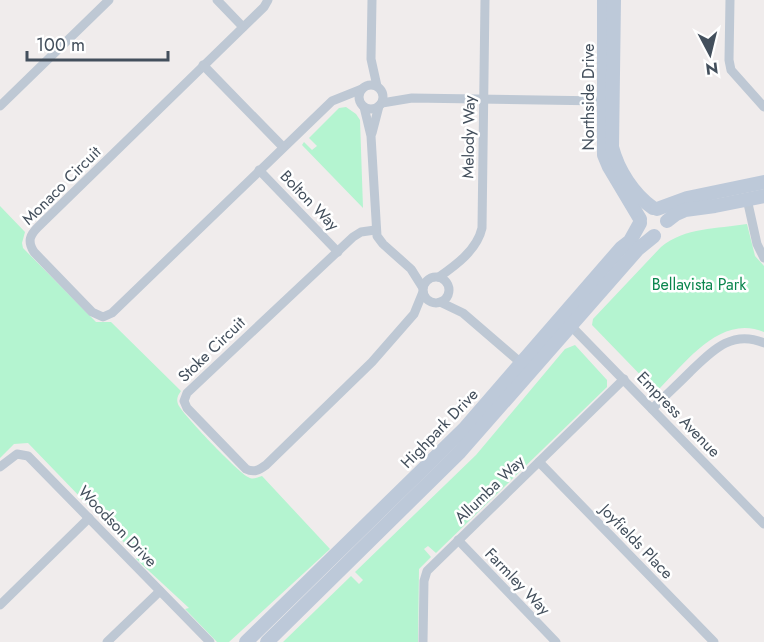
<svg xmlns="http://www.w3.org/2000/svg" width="764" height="642" viewBox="0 0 764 642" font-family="Jost,sans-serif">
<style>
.green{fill:#b4f4d0}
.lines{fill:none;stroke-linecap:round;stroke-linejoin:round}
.street{stroke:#bec8d4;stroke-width:9}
.secondary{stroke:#bdc9d9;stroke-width:14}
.labels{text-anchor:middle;stroke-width:5;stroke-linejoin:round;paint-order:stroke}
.street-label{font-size:16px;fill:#434f5c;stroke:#fff}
.park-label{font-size:16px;fill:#0b864e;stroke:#fff}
</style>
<rect width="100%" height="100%" fill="#f0ecec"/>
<g class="green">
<polygon points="346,107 356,114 360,120 363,208 302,145 304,142 312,150 317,146 309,138 339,108"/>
<path d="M0 206 25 232 22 243 23 248 96 322H111L181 391C178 395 176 399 178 404 180 412 240 474 248 477 253 480 256 478 262 476L330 549 229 642H217L185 609 189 608 136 559 138 557 28 443 14 444 0 458Z"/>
<path d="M747 224 755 256 764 266V332C721 314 687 361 660 388H653L592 325 593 319 661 247C685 227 717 229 747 224Z"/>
<polygon points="575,345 607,380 607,387 436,553 428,546 424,549 431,557 419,569 418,642 283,642 351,576 359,584 363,580 355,572 476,455 565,349"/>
</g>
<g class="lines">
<g class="street">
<polyline points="217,0 243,27"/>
<path d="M268 0 264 7 38 227C30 235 27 241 34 252L92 312 103 317 112 313 332 101 362 89"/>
<polyline points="372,0 371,59 377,86"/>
<polyline points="730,0 729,60 731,70 764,107"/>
<polyline points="203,65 283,147"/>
<circle cx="371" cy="97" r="12"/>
<polyline points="382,103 412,98 603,101"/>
<polyline points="0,106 109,0"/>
<polyline points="364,107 371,136 377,236 383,244 411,269 423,288"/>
<polyline points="372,133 379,106"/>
<polyline points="259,170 338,252"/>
<polyline points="747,199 757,244 764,258"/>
<path d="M375 230 361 232 353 237 187 393 184 401 187 408 246 469C254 473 259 470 266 465L372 362 414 314 423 292"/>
<circle cx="436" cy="290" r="13"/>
<path d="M439 277C456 265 477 250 482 228L485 0"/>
<polyline points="440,302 463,313 521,363"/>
<polyline points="571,326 764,524"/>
<path d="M652 409C665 396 678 384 690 372 712 351 732 329 764 343"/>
<polyline points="539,462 714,642"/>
<polyline points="0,467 17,454 28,456 210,642"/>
<polyline points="458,540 556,642"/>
<polyline points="0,605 89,518"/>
<polyline points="107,642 160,591"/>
<polyline points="423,642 424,581 427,571 624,379"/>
</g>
<g class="secondary">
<polyline points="604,0 604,155 609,167 640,219"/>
<path d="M614 0 612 147C618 170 633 194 653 208"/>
<polyline points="657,209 687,198 764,182"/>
<polyline points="667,221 676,214 685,210 715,206 764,196"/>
<polyline points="246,642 464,429 621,248 630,241 640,223"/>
<polyline points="267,642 460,452 638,249 654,236"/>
</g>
</g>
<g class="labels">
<g class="street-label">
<text transform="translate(588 97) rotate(-90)" y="6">Northside Drive</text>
<text transform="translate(468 137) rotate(-89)" y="6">Melody Way</text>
<text transform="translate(61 185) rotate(-45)" y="6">Monaco Circuit</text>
<text transform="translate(310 200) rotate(46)" y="6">Bolton Way</text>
<text transform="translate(211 349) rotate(-44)" y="6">Stoke Circuit</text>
<text transform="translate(679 414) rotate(46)" y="6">Empress Avenue</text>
<text transform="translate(439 428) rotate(-46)" y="6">Highpark Drive</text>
<text transform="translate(489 489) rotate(-44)" y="6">Allumba Way</text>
<text transform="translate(118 526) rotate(46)" y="6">Woodson Drive</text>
<text transform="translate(637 541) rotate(46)" y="6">Joyfields Place</text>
<text transform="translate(518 581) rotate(46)" y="6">Farmley Way</text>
</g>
<g class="park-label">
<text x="699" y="290">Bellavista Park</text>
</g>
</g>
<g transform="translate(710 54) rotate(173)" stroke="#ffffff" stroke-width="4.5" paint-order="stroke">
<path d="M0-4.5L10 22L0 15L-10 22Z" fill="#434f5c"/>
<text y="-9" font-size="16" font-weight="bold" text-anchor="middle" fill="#434f5c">N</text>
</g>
<path d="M27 51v9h141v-9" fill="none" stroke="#434f5c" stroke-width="3"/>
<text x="36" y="51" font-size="18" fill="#434f5c" stroke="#ffffff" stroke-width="4.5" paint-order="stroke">100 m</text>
</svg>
